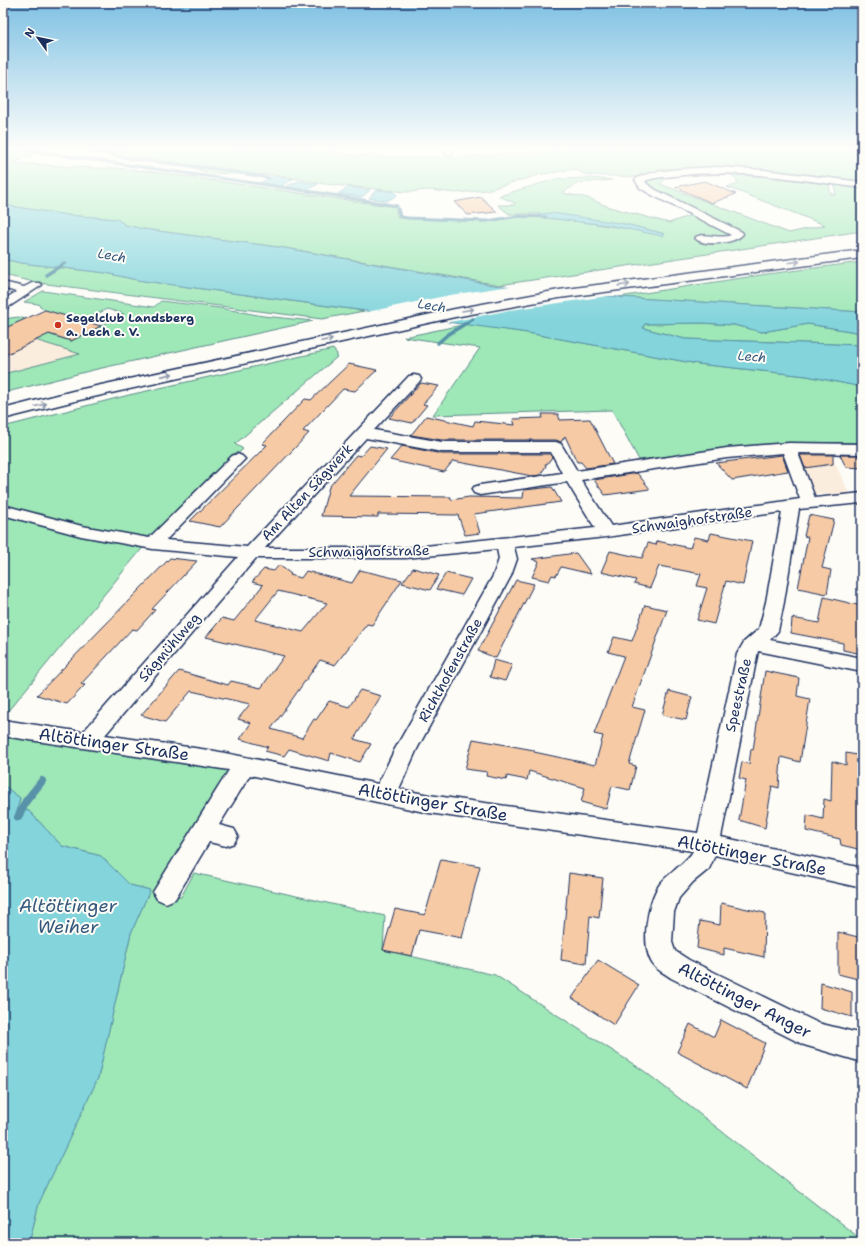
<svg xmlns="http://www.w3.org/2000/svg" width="865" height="1246" viewBox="0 0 865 1246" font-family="'Shantell Sans',sans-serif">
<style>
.built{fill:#fbedde}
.green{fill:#9ee7b6;stroke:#5c8b8a}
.water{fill:#83d4db;stroke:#5992a9}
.pier{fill:#fdfcf7}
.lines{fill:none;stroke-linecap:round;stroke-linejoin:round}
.stream-far2{stroke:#5992a9;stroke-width:3}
.stream-far1{stroke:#5992a9;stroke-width:3.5}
.stream{stroke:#5992a9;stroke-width:8}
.building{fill:#f6caa5;stroke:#1b2f5e;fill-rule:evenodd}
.minor-casing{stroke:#1b2f5e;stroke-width:3}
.highway-casing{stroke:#1b2f5e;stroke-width:3}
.minor{fill:#fdfcf7;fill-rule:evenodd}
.highway{fill:#fdfcf7;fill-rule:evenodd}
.oneway{stroke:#8c96aa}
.poi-dot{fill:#c8321e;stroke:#fdfcf7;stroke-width:1.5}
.labels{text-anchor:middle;stroke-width:4;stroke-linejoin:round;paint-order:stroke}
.far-poi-label{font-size:12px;font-weight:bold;fill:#1b2f5e;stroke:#fdfcf7;text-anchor:start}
.far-water-label{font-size:13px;font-style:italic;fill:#35587d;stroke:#fdfcf7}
.street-label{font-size:14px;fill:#1b2f5e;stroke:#fdfcf7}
.near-street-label{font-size:17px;fill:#1b2f5e;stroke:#fdfcf7}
.near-water-label{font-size:18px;font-style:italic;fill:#35587d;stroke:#fdfcf7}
</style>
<rect width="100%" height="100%" fill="#fdfcf7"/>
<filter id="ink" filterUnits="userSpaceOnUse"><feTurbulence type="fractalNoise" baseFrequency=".025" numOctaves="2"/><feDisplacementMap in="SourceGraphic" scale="8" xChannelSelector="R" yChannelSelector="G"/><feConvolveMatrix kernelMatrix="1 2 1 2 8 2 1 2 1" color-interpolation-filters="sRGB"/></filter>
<g filter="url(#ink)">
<g class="built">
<polygon points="3,330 80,354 3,374"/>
<polygon points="792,450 830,452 850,495 809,494"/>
</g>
<g class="green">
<polygon points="3,148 47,148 13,163 93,168 115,168 154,172 396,207 397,216 401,218 486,222 516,217 538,217 575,221 665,234 625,224 539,214 509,214 498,205 514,205 515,203 499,196 559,178 563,179 591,178 612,180 578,183 562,193 588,198 609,207 669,223 697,213 647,187 644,180 647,178 668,176 660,184 789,233 825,225 727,187 736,185 738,182 730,171 828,183 831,194 836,195 834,184 862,187 862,231 499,285 285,248 143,229 125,225 117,219 67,215 3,205"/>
<path d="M79 148H328C340 156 354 155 369 156 434 161 500 154 565 150L564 148H862V182L713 168H702L641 177 586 175 575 169 542 174 486 190 456 193 429 190 407 192 325 184 276 175 209 173 177 162 150 161 93 153Z"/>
<polygon points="3,259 21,263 106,273 137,280 364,311 322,319 39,283 3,275"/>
<polygon points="862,262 862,312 619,297 767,274"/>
<polygon points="43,291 154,307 161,301 220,308 263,316 313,321 93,370 3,393 3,374 80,354 3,330 3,319 19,317 25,319 16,324 71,341 124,314 107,309 83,321 45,310 38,304 24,302"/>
<polygon points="701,323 734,325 762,332 808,324 862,333 862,345 685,339 643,328 645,324"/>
<path d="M467 324 528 333 698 364 807 376 862 387V406L856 407H862V443C788 440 713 451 639 460L612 410 433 415 480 348 404 337Z"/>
<polygon points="333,349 337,354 337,357 235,444 243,449 150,539 3,717 3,427 129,395"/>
<polygon points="3,735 244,765 162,893 181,897 194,873 385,916 383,950 495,975 644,1071 862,1240 862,1243 29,1243 39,1203 98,1078 131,933 150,890 130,885 101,856 62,846 29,811 17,810 20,798 3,785"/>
</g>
<g class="water">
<polygon points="275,176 293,179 281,186 260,183"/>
<polygon points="298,181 318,184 307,190 286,187"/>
<polygon points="349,187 370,190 362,197 338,194"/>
<polygon points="376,190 394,192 397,195 387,201 369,198"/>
<polygon points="3,205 67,215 117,219 125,225 143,229 285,248 493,285 619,297 862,312 862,333 808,324 762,332 734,325 702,323 645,324 643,328 685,339 862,345 862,387 807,376 698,364 528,333 137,280 106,273 21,263 3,259"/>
<polygon points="552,213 625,224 665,234 662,236 608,225 538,217 539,214"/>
<polygon points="3,785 20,798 17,810 29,811 62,846 101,856 130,885 150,890 131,933 98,1078 39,1203 29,1243 3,1243"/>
</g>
<polygon class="pier" points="516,285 615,295 510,310 445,323 362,313 450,295"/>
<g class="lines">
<g class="stream-far2">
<path d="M16 148C143 169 271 183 397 206"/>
<polyline points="83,148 132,159 218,169 269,178"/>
<polyline points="398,209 400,217 408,218 487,221 518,216 546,217"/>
</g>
<g class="stream-far1">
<polyline points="46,275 65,263"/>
<polyline points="438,343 447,335 473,319"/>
</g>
<polyline class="stream" points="18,817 26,801 42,781"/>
</g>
<g class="building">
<polygon points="705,181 736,194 712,203 675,187"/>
<polygon points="481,197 497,212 468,215 454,202"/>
<polygon points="45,310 101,326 71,341 49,334 3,356 3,329"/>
<polygon points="349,364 377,370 355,391 343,389 303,431 309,433 220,527 190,521 267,445 262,444 305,399 311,400"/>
<polygon points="421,383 439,386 423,404 427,405 412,423 389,418"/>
<polygon points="542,414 558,414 560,420 590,419 613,464 586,468 581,462 577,462 565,436 561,442 556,440 442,440 411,435 426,416 473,426 475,421 515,425 513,419 543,418"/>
<polygon points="370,446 387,449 349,496 451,497 451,500 469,497 523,498 524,490 552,487 561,502 474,514 480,533 465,535 458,515 378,514 378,517 321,516 329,487 356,455 361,456"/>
<polygon points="402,446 442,454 550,454 552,457 547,464 545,464 546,466 540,475 532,476 453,461 444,472 390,460"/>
<polygon points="782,455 788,471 732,480 716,463"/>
<polygon points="800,455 833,455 833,464 805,468"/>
<polygon points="840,455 862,455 862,468 846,467"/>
<polygon points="637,473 650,489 605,495 594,480"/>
<polygon points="809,515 834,520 822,568 831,570 827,594 798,588 808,537 804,536"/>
<polygon points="711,533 752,541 743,585 726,581 714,624 697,620 707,588 697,586 701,574 659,566 650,588 634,584 636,580 601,572 610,551 642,558 648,543 656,545 657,541 690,548 694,537 709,540"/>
<polygon points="576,553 591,574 561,567 556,576 552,575 549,581 532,577 539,562 532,559"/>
<polygon points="170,558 197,561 152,609 155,610 137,630 132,629 81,684 85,685 67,704 37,695"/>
<path d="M279 565 291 574 290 575 301 578 306 571 352 583 360 570 402 580 372 625 367 624 335 665 320 660 271 729 302 738 314 719 316 720 329 701 349 707 360 690 381 696 354 739 371 744 360 762 331 753 329 761 289 749 284 756 265 751 268 747 240 739 251 723 238 719 250 704 191 691 165 722 141 715 179 671 228 685 231 681 261 688 284 656 206 637 222 618 234 621 263 585 252 582 264 569 274 571ZM278 591 327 603 303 632 255 620Z"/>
<polygon points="413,568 439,575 430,590 402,583"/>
<polygon points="446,573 471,579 462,595 436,589"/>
<polygon points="516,580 534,584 496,658 478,651"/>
<polygon points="824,597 862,606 862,654 843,650 843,643 791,633 792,618 819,623"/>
<polygon points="645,605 667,610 632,707 645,710 629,764 636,766 630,790 612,786 606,809 581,802 585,788 529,771 527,780 507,776 506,780 486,776 487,772 465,769 473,739 534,750 534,752 595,765 603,736 594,734 624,656 608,652 614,637 632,641"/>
<polygon points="494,660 512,665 505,681 490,677"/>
<polygon points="765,671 799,678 797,696 810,699 800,762 781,757 779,788 772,786 765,828 739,820 746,780 739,778 742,762 749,764 751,749 753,750"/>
<polygon points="669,691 692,697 686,720 662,715"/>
<polygon points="846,753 862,756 859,807 862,807 862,850 841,845 840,839 806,831 807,815 823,819 824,799 831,801 832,761 846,765"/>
<polygon points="441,859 480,866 462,938 419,930 412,956 383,950 395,909 425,915"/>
<polygon points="569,873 603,878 599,918 590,916 586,964 561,960"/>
<polygon points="721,903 765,913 764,957 724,948 724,955 697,948 700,921 720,925"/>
<polygon points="838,932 862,938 862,980 838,974"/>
<polygon points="598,960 639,985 614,1025 572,998"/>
<polygon points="821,983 852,992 852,1017 820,1008"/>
<polygon points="721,1020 765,1043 747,1089 677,1052 690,1024 714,1037"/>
</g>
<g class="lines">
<g class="minor-casing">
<g id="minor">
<polygon points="446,148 455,148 451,154 448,155 444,152"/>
<path d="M716 167 764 170 862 182V188C800 180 738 168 675 176 665 177 654 177 645 181L647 184 656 190 742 232 743 234C735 244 703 247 695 238 701 231 721 240 731 235L650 194 640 188 635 180C645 169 700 168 716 167Z"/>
<polygon points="3,282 24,287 32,283 40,283 42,285 7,308 3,309 3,300 16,292 3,288"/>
<path d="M414 375 419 376 421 379 419 382 374 430 442 442H556L561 444 577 471 727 448 789 443 862 444V454L798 453 815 498 862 493V503L799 509 784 602 778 631 770 640 862 658V672L758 651 721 837 862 868V888L715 855 709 869 693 882 679 898 674 912 672 942 675 951 689 960 818 1023 862 1034V1062L804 1045 671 978C666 974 659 971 655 967 639 950 647 901 660 884 668 874 688 861 693 851L429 813 250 775 219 825 234 829 238 836 234 843 226 846 209 842 175 899 166 903 157 899 153 892 229 770 3 736V720L83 732 238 557 153 549 81 536 3 515V505L82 526 149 538 232 456 237 454 242 456 245 459 242 462 166 540 247 547 409 376ZM366 438 442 452H551L562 473 480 485 474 487 472 490 474 493 480 495 567 482 595 528 406 548H265ZM783 453 800 499 611 526 581 480 727 458ZM782 512 766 602 759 629 744 642 737 654 698 833 429 795 399 789 417 749 511 576 517 559 514 547 606 537ZM497 549 499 559 493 576 395 749 378 784 215 751 105 735 256 558H406Z"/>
</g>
</g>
<g class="highway-casing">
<polygon id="highway" points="862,250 862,258 559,298 455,317 75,401 3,419 3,409 73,391 455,309 559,290"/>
</g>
<use href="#minor" class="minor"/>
<use href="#highway" class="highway"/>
</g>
<defs><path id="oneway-shaft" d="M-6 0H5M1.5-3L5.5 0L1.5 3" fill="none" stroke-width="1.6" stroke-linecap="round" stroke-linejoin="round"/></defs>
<g class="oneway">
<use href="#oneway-shaft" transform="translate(794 262) rotate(-7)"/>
<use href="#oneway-shaft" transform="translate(624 285) rotate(-8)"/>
<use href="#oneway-shaft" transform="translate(468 310) rotate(-10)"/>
<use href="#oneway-shaft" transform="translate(327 340) rotate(-12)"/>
<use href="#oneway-shaft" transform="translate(167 375) rotate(-13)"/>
<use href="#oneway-shaft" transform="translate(41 405) rotate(-14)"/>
</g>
</g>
<linearGradient id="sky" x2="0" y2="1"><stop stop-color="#7fc1e3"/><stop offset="0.46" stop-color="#fefefb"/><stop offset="1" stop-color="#fefefb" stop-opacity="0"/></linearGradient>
<rect width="865" height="323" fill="url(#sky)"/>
<circle class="poi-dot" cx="58" cy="325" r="4"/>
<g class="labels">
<g class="far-poi-label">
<text x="66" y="322">Segelclub Landsberg<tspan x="66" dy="14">a. Lech e. V.</tspan></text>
</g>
<g class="far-water-label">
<text transform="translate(112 255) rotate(10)" y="5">Lech</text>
<text transform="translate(432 305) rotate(9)" y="5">Lech</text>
<text transform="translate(752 356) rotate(4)" y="5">Lech</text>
</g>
<g class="street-label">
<text transform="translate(307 492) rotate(-47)" y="5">Am Alten Sägwerk</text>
<text transform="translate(692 520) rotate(-8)" y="5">Schwaighofstraße</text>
<text transform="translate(369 551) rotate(-1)" y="5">Schwaighofstraße</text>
<text transform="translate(169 647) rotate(-49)" y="5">Sägmühlweg</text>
<text transform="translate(450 670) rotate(-61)" y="5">Richthofenstraße</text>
<text transform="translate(738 695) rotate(-77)" y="5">Speestraße</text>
</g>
<g class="near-street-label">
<text transform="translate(114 744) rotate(8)" y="6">Altöttinger Straße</text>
<text transform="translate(433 802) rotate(10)" y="6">Altöttinger Straße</text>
<text transform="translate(752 855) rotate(11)" y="6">Altöttinger Straße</text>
<text transform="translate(745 1000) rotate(27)" y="6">Altöttinger Anger</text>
</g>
<g class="near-water-label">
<text x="68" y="912">Altöttinger<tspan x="68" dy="21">Weiher</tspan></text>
</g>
</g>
<rect width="865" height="1246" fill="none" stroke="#fdfcf7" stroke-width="16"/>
<rect x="8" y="8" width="849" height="1230" fill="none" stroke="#1b2f5e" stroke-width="1.5" filter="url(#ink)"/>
<g transform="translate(38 38) rotate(303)" stroke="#fdfcf7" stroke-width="3" paint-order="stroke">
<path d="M0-3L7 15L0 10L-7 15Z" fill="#1b2f5e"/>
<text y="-6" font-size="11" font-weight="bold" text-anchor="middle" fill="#1b2f5e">N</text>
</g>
</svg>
